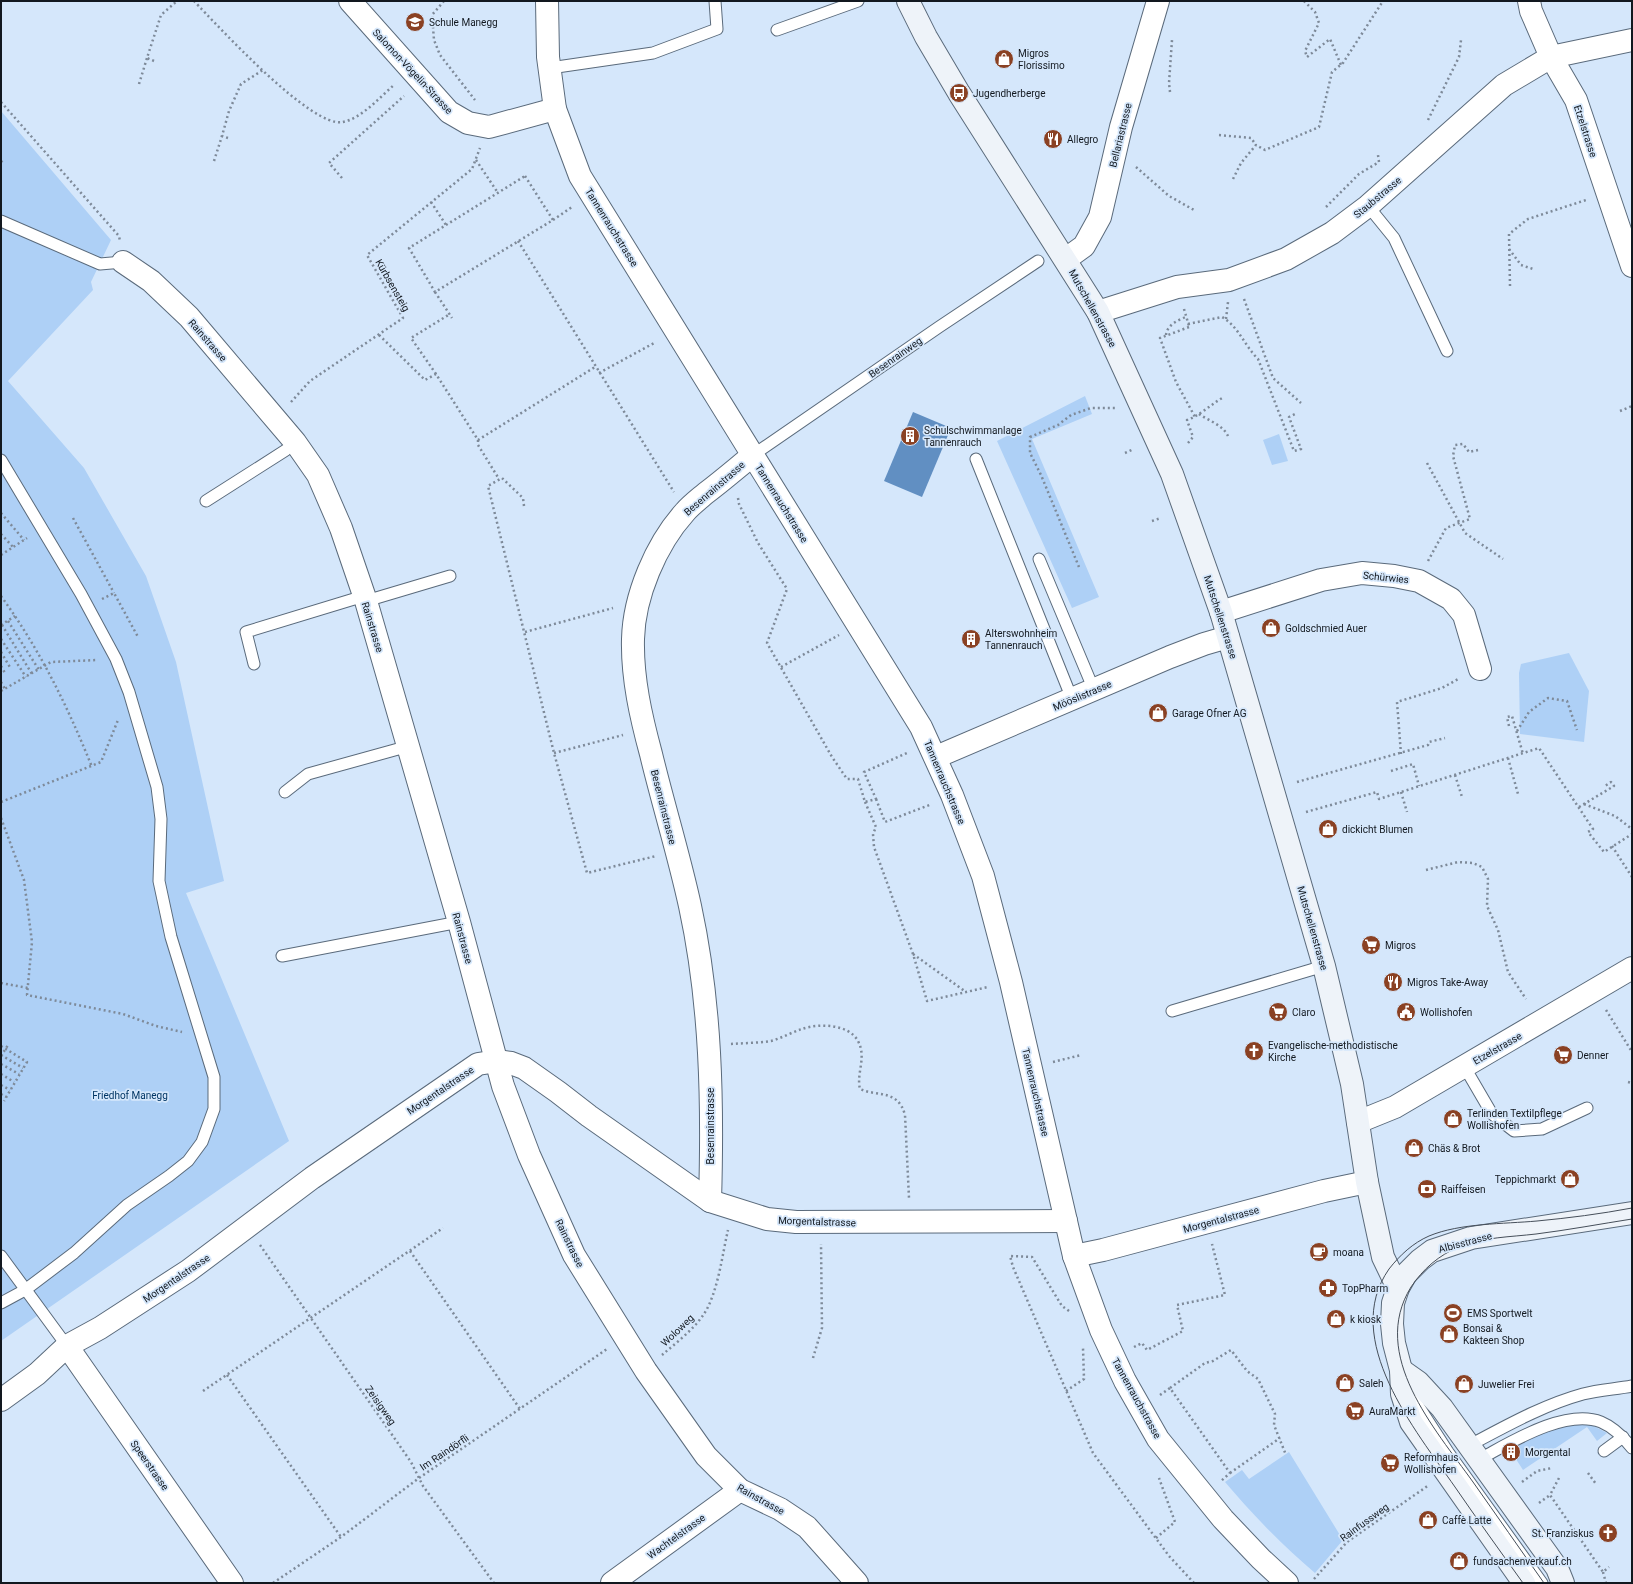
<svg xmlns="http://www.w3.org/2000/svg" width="1633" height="1584" viewBox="0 0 1633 1584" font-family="Roboto,sans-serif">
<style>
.green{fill:#aed0f6}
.water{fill:#618fc2}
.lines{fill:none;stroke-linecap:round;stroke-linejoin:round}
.lane-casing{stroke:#5a6a7b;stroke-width:13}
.street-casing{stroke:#5a6a7b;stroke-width:24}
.secondary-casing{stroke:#5a6a7b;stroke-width:24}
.path{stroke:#7e8a99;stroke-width:2.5;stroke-dasharray:2 3;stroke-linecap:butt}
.lane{stroke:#fff;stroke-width:11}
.street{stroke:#fff;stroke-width:22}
.secondary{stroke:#eef3f9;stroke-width:22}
.tram{stroke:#464f5a;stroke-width:1}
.labels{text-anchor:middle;stroke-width:3.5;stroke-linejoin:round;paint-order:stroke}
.poi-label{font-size:10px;fill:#12181f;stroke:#d5e7fb;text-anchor:start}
.street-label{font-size:10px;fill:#12181f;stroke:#d5e7fb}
.park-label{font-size:10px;fill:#003564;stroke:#d5e7fb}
</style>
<rect width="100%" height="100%" fill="#d5e7fb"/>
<g class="green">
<polygon points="1,111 111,240 91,282 93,290 8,381 84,468 146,576 176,662 224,881 186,893 289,1141 1,1341"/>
<polygon points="1085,396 1092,414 1032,439 1099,597 1072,608 997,441"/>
<polygon points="1279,434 1288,461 1272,465 1263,440"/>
<polygon points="1569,653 1589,691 1584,742 1520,734 1519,673 1521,664"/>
<path d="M1590 1424 1607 1433 1597 1441 1587 1427 1523 1470 1514 1456 1517 1453 1514 1449C1536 1433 1562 1425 1590 1424Z"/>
<path d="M1289 1452 1343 1540 1315 1573C1282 1545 1253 1515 1225 1482L1242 1470 1249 1479Z"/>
</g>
<polygon class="water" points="913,412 951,428 922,497 884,481"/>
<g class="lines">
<g class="lane-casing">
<g id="lane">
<polyline points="777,30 858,1"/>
<polyline points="550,68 653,53 717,29 715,1"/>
<polyline points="1368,206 1394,238 1447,351"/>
<polyline points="1,221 100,264 123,262"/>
<polyline points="753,455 939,327 1038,261"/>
<polyline points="976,459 1072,699"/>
<polyline points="1,460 81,594 116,659 129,692 157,787 161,819 159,881 171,937 214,1077 214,1109 202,1142 188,1161 169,1176 127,1205 74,1253 25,1290 1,1303"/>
<polyline points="206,501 286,450 295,442"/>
<polyline points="1039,559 1094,690"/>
<polyline points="366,601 450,576"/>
<polyline points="254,664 246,632 364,596"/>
<polyline points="285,792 308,774 409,746"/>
<polyline points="282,956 459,922"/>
<polyline points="1172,1011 1324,966"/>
<polyline points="1464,1066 1492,1114 1514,1131 1542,1129 1587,1108"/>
<polyline points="1,1256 67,1346"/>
<polyline points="1410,1393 1448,1452 1542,1583"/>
<path d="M1470 1445C1506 1426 1543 1405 1583 1394 1599 1390 1616 1389 1632 1386"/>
<polyline points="1604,1451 1623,1437"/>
<path d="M1489 1454C1518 1438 1568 1409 1601 1422 1613 1427 1624 1438 1632 1448"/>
</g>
</g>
<g class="street-casing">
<g id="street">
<polyline points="350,1 449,112 468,123 489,127 555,109"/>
<polyline points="547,1 548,57 555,109 580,176 921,727 952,795 983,876 1011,982 1074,1256 1101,1330 1125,1381 1158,1439 1223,1519 1261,1559 1287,1583"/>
<polyline points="1529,1 1531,11 1551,57 1576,100 1632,266"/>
<polyline points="1066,259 1084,246 1100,217 1121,127 1158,1"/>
<polyline points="123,262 151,281 189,317 295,442 318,475 341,528 366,601 459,922 503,1086 529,1155 574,1255 646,1371 706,1456 740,1490 780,1509 807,1527 857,1583"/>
<polyline points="1098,312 1177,287 1229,280 1286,259 1332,233 1368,206 1504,85 1551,57 1632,40"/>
<polyline points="1221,612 1321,580 1362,573 1394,576 1419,581 1451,599 1464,615 1480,669"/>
<polyline points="936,757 1170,657 1204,644 1228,637"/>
<polyline points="1358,1122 1395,1107 1632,968"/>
<path d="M710 1201C713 1102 711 1003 690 906 679 855 663 804 651 754 641 717 632 678 633 639 634 596 656 544 685 512 691 505 699 499 706 493 722 481 737 468 753 455"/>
<polyline points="1074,1256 1103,1250 1324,1191 1367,1182"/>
<polyline points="67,1346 232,1583"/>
<polyline points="1,1400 37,1374 67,1346 100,1328 188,1271 312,1178 478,1064 497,1061 511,1063 524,1068 558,1092 589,1116 710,1201 767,1219 796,1222 1066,1221"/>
<polyline points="612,1583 740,1490"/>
</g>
</g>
<g class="secondary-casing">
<g id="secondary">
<polyline points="908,1 926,37 959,93 1098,312 1172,474 1221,612 1324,966 1352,1084 1367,1182 1383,1257 1398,1288"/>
<polyline points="1401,1370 1418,1382 1442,1408 1557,1568 1563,1583"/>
<polyline points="1524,1583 1411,1422 1402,1394 1401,1370 1394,1343 1392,1324 1393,1303 1398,1288 1406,1274 1420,1260 1432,1251 1471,1238 1632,1213"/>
</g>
</g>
<g class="path">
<path d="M194 1C217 25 312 129 343 122 362 118 379 98 394 85"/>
<polyline points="444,1 432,15 434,40 440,55 475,100"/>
<polyline points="1304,1 1315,12 1319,23 1305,51 1307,57 1330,39 1341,65"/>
<polyline points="66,2 66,1"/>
<polyline points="154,61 147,58 161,15 177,1"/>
<polyline points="139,84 147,58"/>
<polyline points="1170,92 1169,83 1172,40"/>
<polyline points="1,102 119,236 120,241"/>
<polyline points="1428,120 1459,57 1461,40"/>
<polyline points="1219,135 1251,138 1256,145"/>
<polyline points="228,138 222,136 229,111 241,84 263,70"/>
<polyline points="476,160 498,193"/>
<polyline points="1,161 3,163 1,164"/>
<polyline points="214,161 222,136"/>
<polyline points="1136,167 1169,196 1194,210"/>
<polygon points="525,176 553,220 435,292 409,248"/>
<polyline points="342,178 329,163 404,96"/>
<polyline points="1233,179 1241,163 1256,145 1265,150 1319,127 1332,72 1343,63 1383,1"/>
<polyline points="431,202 446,225"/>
<polyline points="1326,207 1359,174 1379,162 1378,155"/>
<polyline points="553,220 572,207"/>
<polyline points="518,241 674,492"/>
<polyline points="1509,249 1521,265 1533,269"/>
<polyline points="1510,286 1509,234 1528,219 1586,200"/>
<polyline points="435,292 452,318"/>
<polyline points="1244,299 1273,378 1301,403"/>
<polyline points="1184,309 1189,326"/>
<polyline points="1226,319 1228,302"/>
<path d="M1188 324 1222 317C1239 327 1244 345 1258 359L1294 451 1301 449 1289 417 1295 414"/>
<polyline points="1189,327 1160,338 1176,382 1195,417"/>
<polyline points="379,335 425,380 436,374 478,440 595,367"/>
<path d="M1166 335C1167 325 1178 320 1186 317"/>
<polyline points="599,373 656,342"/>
<polyline points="436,374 411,338 450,314"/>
<polyline points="291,402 310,381 403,318 367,255 472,169 480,148"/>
<polyline points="1620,411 1632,406"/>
<path d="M1199 414C1209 421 1223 425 1228 436"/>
<polyline points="478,440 478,445 499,479"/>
<path d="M1188 443 1193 437 1187 420C1201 415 1211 404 1224 397"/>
<polyline points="1125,453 1134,449"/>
<polyline points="1427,463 1465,533 1503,559"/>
<polyline points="738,498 739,504 758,543 787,589 767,643 832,757 847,779 858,779 865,802 876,799 864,772 907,753"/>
<polyline points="524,506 523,498 502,478 488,486 554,753 587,873 656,856"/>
<polyline points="1,513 24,540"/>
<polyline points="73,518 114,593"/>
<polyline points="1152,521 1161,518"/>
<polyline points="1,534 13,547"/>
<polyline points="1,555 27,538"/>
<polyline points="1428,561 1446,528 1470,519 1453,456 1455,445 1463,444 1469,452 1478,450"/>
<polyline points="1079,567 1041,475 1030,453 1030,437 1058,425 1071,415 1091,408 1116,408"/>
<path d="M1 596C40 650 67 705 92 767"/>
<polyline points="102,599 114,593 138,637"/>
<polyline points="8,621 39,670"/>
<polyline points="1,625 15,616"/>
<polyline points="2,625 32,674"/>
<polyline points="525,632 613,608"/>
<polyline points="1,639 26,677"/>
<polyline points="1,652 11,669"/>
<polyline points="1,666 5,673"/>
<polyline points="781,667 839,635"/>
<polyline points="1,682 5,689"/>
<polyline points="1,691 51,662 98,660"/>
<polyline points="1509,726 1507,717 1512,716 1523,754"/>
<polyline points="1517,731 1529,712 1548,698 1567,701 1577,730"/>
<polyline points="554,753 623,735"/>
<polyline points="1401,754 1397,702 1442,688 1460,678"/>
<polyline points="1508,758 1518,794"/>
<polyline points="1391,771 1413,764 1419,786"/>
<polyline points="1455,775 1462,797"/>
<polyline points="1297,782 1428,745 1429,742 1445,738"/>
<polyline points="1401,792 1407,812"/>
<polyline points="876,799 885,822 932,804"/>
<polyline points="1,802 101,762 118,720"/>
<polyline points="865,802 876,827 873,834 874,847 913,954 927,1001 988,987"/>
<polyline points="1584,804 1615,816 1632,829"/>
<polyline points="1579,807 1614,786 1611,782 1605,786"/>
<polyline points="1306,812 1377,792 1379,799 1539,748 1593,829 1588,832 1604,852 1632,834"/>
<polyline points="1,818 24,880 32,942 27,995 123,1014 156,1026 182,1032"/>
<polyline points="1612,846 1632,877"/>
<polyline points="1426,870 1458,862 1473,863 1482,867 1488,879 1487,906 1498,930 1508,972 1526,999"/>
<polyline points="913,954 966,992"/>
<polyline points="1,983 28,988"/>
<polyline points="1606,1010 1632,1052"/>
<path d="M731 1044C744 1043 758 1043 771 1041 782 1038 792 1032 802 1029 819 1023 849 1024 858 1041 867 1058 856 1073 860 1089 878 1097 898 1089 905 1115L909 1198"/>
<polyline points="1,1046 27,1062 4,1101"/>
<polyline points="1,1055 23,1068"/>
<polyline points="1,1056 8,1045"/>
<polyline points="1053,1062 1081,1055"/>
<polyline points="1,1064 19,1074"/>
<polyline points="1,1074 14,1082"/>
<polyline points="1628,1082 1632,1083"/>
<polyline points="1,1085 10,1090"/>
<polyline points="1,1094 6,1097"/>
<polyline points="260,1245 411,1462 423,1486 494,1583"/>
<polyline points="410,1251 520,1409"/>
<polyline points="1069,1311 1062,1306 1032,1257 1010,1256 1013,1267 1093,1453 1169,1556 1194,1583"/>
<polyline points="1134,1347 1142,1343 1147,1350 1183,1331 1177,1305 1225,1295 1212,1244"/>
<path d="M662 1355C676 1343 693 1330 704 1314 718 1292 722 1256 728 1230"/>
<polyline points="813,1358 822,1328 821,1244"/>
<polyline points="227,1375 341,1537"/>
<polyline points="1170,1388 1205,1363 1213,1361 1231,1350 1247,1371 1258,1379 1275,1414 1274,1425 1286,1455"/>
<polyline points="203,1391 443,1228"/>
<polyline points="1066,1391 1084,1379 1083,1348"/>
<polyline points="1160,1395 1170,1388 1230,1473 1221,1481"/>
<polyline points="1230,1473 1280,1438"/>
<polyline points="1588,1473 1596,1484"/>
<polyline points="1559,1478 1550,1495 1603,1572 1609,1567"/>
<polyline points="1522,1482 1537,1471 1552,1468"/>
<polyline points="1539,1503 1550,1495"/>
<polyline points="1156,1538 1175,1522 1159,1478"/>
<polyline points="1603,1572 1606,1583"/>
<polyline points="1314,1579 1347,1542 1429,1485"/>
<polyline points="273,1583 341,1537 419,1478 607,1349"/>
</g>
<use href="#lane" class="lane"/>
<use href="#street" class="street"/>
<use href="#secondary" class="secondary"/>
<g class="tram">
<path d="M1523 1583C1500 1551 1477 1519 1455 1487 1416 1431 1340 1339 1389 1269 1400 1255 1413 1243 1429 1236 1460 1223 1504 1224 1537 1221 1569 1218 1600 1214 1632 1208"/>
<path d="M1544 1583C1520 1549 1497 1516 1473 1482 1435 1429 1369 1355 1411 1287 1423 1269 1439 1255 1459 1247 1483 1237 1511 1237 1536 1234 1568 1230 1600 1224 1632 1219"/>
</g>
</g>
<defs>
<g id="school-disc" transform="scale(1)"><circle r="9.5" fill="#8a4123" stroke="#d5e7fb"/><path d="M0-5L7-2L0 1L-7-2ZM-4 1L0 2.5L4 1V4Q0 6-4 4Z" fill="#fff"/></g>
<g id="shop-disc" transform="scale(1)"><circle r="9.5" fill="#8a4123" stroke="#d5e7fb"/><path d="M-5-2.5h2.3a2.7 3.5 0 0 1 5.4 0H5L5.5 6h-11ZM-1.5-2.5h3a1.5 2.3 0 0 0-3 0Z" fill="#fff"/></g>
<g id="bus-disc" transform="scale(1)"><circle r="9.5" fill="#8a4123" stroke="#d5e7fb"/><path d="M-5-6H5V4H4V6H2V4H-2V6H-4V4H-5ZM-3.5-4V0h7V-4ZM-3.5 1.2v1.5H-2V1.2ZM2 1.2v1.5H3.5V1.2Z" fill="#fff"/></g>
<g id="restaurant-disc" transform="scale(1)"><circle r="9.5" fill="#8a4123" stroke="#d5e7fb"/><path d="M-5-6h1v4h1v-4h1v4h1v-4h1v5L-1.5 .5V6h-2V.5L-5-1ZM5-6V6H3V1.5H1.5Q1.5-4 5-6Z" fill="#fff"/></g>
<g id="building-disc" transform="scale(1)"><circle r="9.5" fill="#8a4123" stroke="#d5e7fb"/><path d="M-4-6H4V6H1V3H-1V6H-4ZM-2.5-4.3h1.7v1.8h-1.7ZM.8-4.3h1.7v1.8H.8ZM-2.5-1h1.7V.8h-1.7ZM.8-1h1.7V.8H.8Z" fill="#fff"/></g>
<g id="supermarket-disc" transform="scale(1)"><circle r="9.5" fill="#8a4123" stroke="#d5e7fb"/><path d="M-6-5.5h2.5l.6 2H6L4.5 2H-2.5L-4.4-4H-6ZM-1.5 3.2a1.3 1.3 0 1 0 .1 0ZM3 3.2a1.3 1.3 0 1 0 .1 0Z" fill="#fff"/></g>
<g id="civic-disc" transform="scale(1)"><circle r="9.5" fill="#8a4123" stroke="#d5e7fb"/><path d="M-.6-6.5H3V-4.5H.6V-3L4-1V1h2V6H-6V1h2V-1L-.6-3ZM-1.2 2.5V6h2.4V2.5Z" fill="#fff"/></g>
<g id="church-disc" transform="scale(1)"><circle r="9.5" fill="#8a4123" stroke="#d5e7fb"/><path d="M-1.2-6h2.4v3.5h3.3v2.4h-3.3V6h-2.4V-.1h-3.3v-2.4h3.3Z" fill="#fff"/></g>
<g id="bank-disc" transform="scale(1)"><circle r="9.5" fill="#8a4123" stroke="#d5e7fb"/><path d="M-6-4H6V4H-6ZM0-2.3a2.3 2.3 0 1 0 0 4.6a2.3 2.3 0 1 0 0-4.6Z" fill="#fff"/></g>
<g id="cafe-disc" transform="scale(1)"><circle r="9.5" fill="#8a4123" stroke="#d5e7fb"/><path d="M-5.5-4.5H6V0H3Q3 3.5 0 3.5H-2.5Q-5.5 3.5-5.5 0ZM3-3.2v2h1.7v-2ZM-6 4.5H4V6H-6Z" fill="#fff"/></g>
<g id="pharmacy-disc" transform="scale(1)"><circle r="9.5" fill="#8a4123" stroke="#d5e7fb"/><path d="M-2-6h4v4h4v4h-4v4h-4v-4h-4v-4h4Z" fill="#fff"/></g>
<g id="stadium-disc" transform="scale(1)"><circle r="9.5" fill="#8a4123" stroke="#d5e7fb"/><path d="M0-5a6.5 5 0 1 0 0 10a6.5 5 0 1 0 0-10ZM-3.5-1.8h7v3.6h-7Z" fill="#fff"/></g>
</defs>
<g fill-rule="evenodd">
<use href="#school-disc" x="415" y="22"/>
<use href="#shop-disc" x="1004" y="59"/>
<use href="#bus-disc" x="959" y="93"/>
<use href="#restaurant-disc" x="1053" y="139"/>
<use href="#building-disc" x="910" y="436"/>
<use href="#shop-disc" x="1271" y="628"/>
<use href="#building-disc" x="971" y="639"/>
<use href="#shop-disc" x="1158" y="713"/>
<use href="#shop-disc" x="1328" y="829"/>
<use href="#supermarket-disc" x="1371" y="945"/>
<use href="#restaurant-disc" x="1393" y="982"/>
<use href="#supermarket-disc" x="1278" y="1012"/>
<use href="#civic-disc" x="1406" y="1012"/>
<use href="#church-disc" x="1254" y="1051"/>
<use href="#supermarket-disc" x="1563" y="1055"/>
<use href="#shop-disc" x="1453" y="1119"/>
<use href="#shop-disc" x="1414" y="1148"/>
<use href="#shop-disc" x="1570" y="1179"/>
<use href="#bank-disc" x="1427" y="1189"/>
<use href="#cafe-disc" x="1319" y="1252"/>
<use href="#pharmacy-disc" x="1328" y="1288"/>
<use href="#stadium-disc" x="1453" y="1313"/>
<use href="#shop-disc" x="1336" y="1319"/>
<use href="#shop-disc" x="1449" y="1334"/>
<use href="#shop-disc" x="1345" y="1383"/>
<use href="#shop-disc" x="1464" y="1384"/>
<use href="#supermarket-disc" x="1355" y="1411"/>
<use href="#building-disc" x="1511" y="1452"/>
<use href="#supermarket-disc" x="1390" y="1463"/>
<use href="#shop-disc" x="1428" y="1520"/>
<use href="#church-disc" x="1608" y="1533"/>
<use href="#shop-disc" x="1459" y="1561"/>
</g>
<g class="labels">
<g class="poi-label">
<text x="429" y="26">Schule Manegg</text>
<text x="1018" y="57">Migros<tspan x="1018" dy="12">Florissimo</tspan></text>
<text x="973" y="97">Jugendherberge</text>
<text x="1067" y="143">Allegro</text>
<text x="924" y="434">Schulschwimmanlage<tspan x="924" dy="12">Tannenrauch</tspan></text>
<text x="1285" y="632">Goldschmied Auer</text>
<text x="985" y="637">Alterswohnheim<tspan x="985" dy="12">Tannenrauch</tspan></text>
<text x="1172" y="717">Garage Ofner AG</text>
<text x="1342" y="833">dickicht Blumen</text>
<text x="1385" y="949">Migros</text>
<text x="1407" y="986">Migros Take-Away</text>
<text x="1292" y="1016">Claro</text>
<text x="1420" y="1016">Wollishofen</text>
<text x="1268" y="1049">Evangelische-methodistische<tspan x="1268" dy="12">Kirche</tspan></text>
<text x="1577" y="1059">Denner</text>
<text x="1467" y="1117">Terlinden Textilpflege<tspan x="1467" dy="12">Wollishofen</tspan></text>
<text x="1428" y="1152">Chäs &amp; Brot</text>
<text x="1556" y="1183" text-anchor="end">Teppichmarkt</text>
<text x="1441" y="1193">Raiffeisen</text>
<text x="1333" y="1256">moana</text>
<text x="1342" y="1292">TopPharm</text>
<text x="1467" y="1317">EMS Sportwelt</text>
<text x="1350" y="1323">k kiosk</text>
<text x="1463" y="1332">Bonsai &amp;<tspan x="1463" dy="12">Kakteen Shop</tspan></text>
<text x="1359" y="1387">Saleh</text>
<text x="1478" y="1388">Juwelier Frei</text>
<text x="1369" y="1415">AuraMarkt</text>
<text x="1525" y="1456">Morgental</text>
<text x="1404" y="1461">Reformhaus<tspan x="1404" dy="12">Wollishofen</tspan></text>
<text x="1442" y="1524">Caffè Latte</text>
<text x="1594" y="1537" text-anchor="end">St. Franziskus</text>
<text x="1473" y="1565">fundsachenverkauf.ch</text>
</g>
<g class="street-label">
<text transform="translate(413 71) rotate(47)" y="4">Salomon-Vögelin-Strasse</text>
<text transform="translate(1586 131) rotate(72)" y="4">Etzelstrasse</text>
<text transform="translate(1120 135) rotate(-76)" y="4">Bellariastrasse</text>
<text transform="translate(1377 197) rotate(-40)" y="4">Staubstrasse</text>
<text transform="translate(612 227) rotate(58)" y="4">Tannenrauchstrasse</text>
<text transform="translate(393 285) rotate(60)" y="4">Kürbsensteig</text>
<text transform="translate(1093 308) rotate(61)" y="4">Mutschellenstrasse</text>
<text transform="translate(208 340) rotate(49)" y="4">Rainstrasse</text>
<text transform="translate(895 357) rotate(-35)" y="4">Besenrainweg</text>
<text transform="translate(714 488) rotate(-41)" y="4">Besenrainstrasse</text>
<text transform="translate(782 503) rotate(58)" y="4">Tannenrauchstrasse</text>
<text transform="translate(1386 577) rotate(6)" y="4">Schürwies</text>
<text transform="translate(1221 617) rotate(72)" y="4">Mutschellenstrasse</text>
<text transform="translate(373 627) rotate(73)" y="4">Rainstrasse</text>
<text transform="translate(1082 695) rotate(-23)" y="4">Mööslistrasse</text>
<text transform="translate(945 782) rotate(67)" y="4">Tannenrauchstrasse</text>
<text transform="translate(664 807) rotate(76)" y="4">Besenrainstrasse</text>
<text transform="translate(1313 928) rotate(74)" y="4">Mutschellenstrasse</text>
<text transform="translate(463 938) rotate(75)" y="4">Rainstrasse</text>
<text transform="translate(1497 1048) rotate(-30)" y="4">Etzelstrasse</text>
<text transform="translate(440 1090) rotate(-34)" y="4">Morgentalstrasse</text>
<text transform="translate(1036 1092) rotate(77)" y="4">Tannenrauchstrasse</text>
<text transform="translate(710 1126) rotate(-90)" y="4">Besenrainstrasse</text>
<text transform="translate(1221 1219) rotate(-15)" y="4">Morgentalstrasse</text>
<text transform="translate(817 1221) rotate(2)" y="4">Morgentalstrasse</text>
<text transform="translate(1465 1242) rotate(-15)" y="4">Albisstrasse</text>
<text transform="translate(570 1243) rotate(64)" y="4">Rainstrasse</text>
<text transform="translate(176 1278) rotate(-34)" y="4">Morgentalstrasse</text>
<text transform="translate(677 1330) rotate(-44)" y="4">Woloweg</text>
<text transform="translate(1137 1398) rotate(61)" y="4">Tannenrauchstrasse</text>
<text transform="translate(381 1405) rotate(55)" y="4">Zeisigweg</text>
<text transform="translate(444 1452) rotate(-34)" y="4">Im Raindörfli</text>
<text transform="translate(150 1465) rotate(55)" y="4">Speerstrasse</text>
<text transform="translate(761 1499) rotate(29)" y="4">Rainstrasse</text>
<text transform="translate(1364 1522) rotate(-36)" y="4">Rainfussweg</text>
<text transform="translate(676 1536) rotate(-36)" y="4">Wachtelstrasse</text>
</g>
<g class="park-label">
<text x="130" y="1099">Friedhof Manegg</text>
</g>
</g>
<rect width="1633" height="1584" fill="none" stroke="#12181f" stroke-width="4"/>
</svg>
